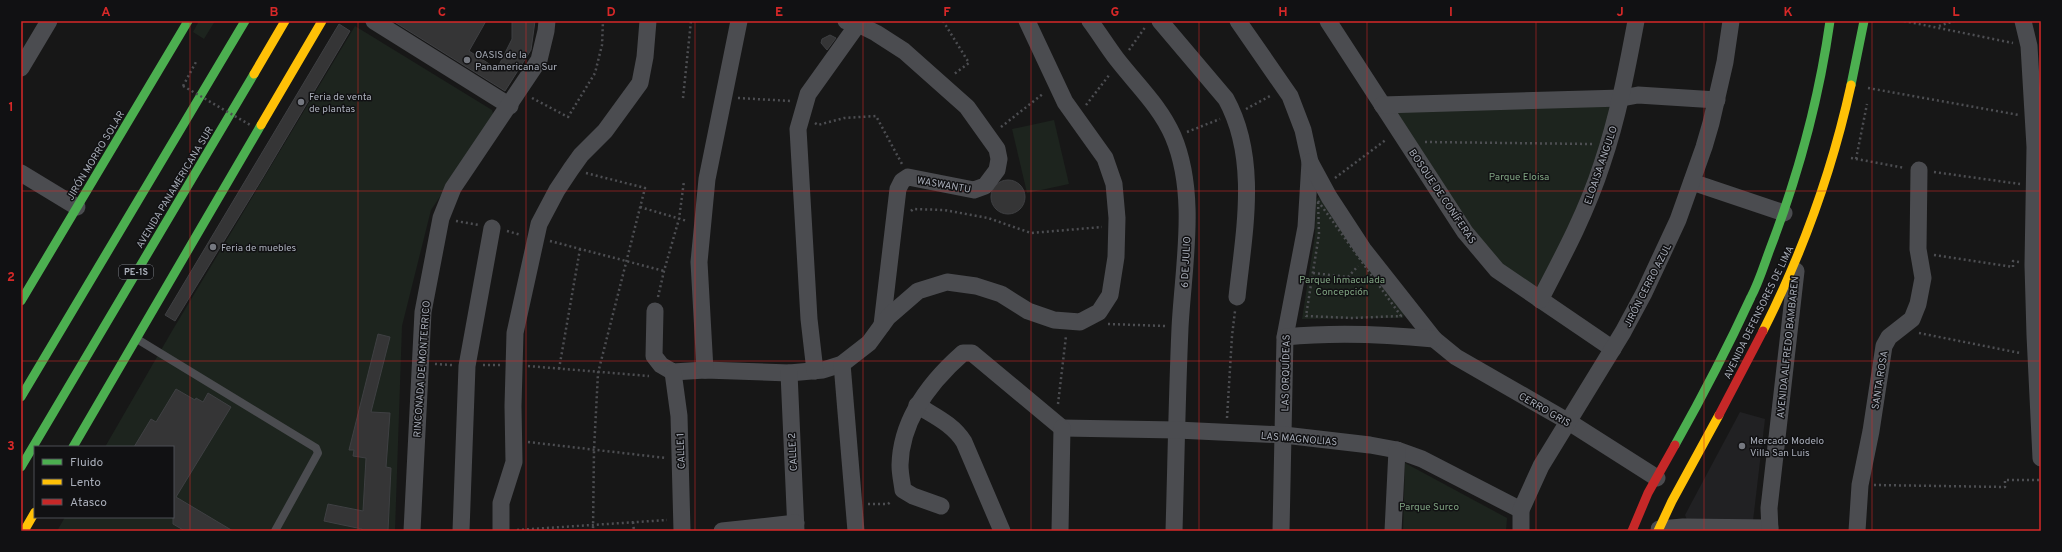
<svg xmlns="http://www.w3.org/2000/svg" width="2062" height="552" viewBox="0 0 2062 552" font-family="Overpass,sans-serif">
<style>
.built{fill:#212123}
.green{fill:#1d241e}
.building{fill:#353536;stroke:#3f4043}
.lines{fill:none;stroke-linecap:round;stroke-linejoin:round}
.path{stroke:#4d4e52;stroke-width:2.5;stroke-dasharray:2 3;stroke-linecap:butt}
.lane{stroke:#4b4c50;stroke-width:8}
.street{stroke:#4b4c50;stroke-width:17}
.fast{stroke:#4caf50;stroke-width:9}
.slow{stroke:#ffc107;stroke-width:9}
.jam{stroke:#c62828;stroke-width:9}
.path-bridge{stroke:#4d4e52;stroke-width:2.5;stroke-dasharray:2 3;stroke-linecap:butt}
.grid{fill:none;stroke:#d62828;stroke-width:1;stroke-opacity:0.55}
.poi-dot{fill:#757880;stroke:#111113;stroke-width:1.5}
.labels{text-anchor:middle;stroke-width:3;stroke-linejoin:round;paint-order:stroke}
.shield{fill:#111113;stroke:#7b7e86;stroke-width:1}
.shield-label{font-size:9px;font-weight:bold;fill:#a8adb8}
.poi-label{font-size:10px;fill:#a8adb8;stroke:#111113;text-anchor:start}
.street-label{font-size:10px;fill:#a8adb8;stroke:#111113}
.park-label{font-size:10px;fill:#7fa381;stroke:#111113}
.neatline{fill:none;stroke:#d62828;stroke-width:1.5}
.grid-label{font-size:13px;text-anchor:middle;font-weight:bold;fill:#d62828}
</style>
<rect width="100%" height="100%" fill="#171717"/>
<polygon class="built" points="1740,412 1765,419 1753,521 1687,520 1685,515"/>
<g class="green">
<polygon points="199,21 215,21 204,39 193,32"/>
<polygon points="355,26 492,110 494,117 431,210 402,326 395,531 57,531 65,517 173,517 173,447 105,447 172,331"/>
<polygon points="1613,106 1596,170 1538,290 1498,264 1389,109"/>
<polygon points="1054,120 1069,184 1027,193 1012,129"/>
<polygon points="1319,197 1404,314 1403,318 1302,319 1315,235 1316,199"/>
<polygon points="1405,463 1507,518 1506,531 1403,531"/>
</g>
<g class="building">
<polygon points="393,21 486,21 469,51 497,69 512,39 512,21 535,21 531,50 505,91"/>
<polygon points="339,24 350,31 262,179 175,321 165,315"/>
<polygon points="830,35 836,38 827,50 821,43 822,39"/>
<circle cx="1008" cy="197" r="17"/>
<polygon points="378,334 390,337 371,412 390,413 386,467 391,468 388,531 362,531 362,529 324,521 328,504 363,511 366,458 353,456 354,450 349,450"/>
<polygon points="176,389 195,400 196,398 203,402 208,393 231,407 176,497 233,531 185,531 173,524 173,447 134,447 151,419 156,422"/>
</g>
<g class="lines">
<g class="path">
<polyline points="943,21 969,63 953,75"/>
<polyline points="1904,21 2013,43"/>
<polyline points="1939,26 1954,21"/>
<polyline points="1129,50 1146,26"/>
<polyline points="183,86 196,62"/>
<polyline points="1868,88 2019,115"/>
<polyline points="532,98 568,117 595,73 602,45 603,21"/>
<polyline points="683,98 691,21"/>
<polyline points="738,98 791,101"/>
<polyline points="1086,105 1110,74"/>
<polyline points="1246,109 1272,95"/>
<polyline points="815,123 818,125 844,118 876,116 902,164"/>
<polyline points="1001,127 1044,93"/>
<polyline points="1187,132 1220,119"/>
<polyline points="1425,142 1592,144"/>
<polyline points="1851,158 1905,168"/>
<polyline points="1856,159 1867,104"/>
<polyline points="1934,172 2020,184"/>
<polyline points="586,173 645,188 598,373 594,450 593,531"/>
<polyline points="1335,178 1387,139"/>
<polygon points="1318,201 1401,316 1352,318 1306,316 1319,234"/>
<polyline points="640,207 687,221"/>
<polyline points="911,211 913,209 944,210 988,218 1031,233 1102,227"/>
<polyline points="456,221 479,225"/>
<polyline points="507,231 521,235"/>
<polyline points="550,241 664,271"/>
<polyline points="1934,255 2013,267 2013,261 2019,262"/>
<polyline points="1313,273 1348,277 1358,266"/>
<polyline points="658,297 664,271 679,219 684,181"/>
<polyline points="1108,324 1165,326"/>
<polyline points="1919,333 2020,353"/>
<polyline points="435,364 452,365"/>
<polyline points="483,365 500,365"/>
<polyline points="528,366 649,376"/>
<polyline points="559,369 580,249"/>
<polyline points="1058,404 1066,336"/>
<polyline points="1227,418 1232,336 1235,311"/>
<polyline points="528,442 666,458"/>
<polyline points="1874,485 2005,487 2005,480 2041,480"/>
<polyline points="868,504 888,504 892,501"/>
<polyline points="633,522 634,531"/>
<polyline points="517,530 667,520"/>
</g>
<polyline class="lane" points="137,339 316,448 318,453 275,531"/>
<g class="street">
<polyline points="374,21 510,106"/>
<polyline points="846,21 858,24 876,33 904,51 967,107 997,149 999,159 997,170 985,186 974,190 908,177 902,181 898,189 882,325"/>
<path d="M1090 21C1099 33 1107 46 1116 58 1136 84 1160 106 1173 136 1198 195 1183 267 1180 328 1177 396 1176 463 1174 531"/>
<path d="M1160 21 1226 99C1259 159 1244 232 1237 297"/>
<polyline points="1238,21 1290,96 1303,130 1310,162 1306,227 1285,337 1281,531"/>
<polyline points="1328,21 1465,232 1497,270 1613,349"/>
<polyline points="2023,21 2029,46 2035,147 2033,265 2035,335 2041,458"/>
<polyline points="21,68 49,21"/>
<polyline points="1382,105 1622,98 1638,95 1717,100"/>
<polyline points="1310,162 1329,197 1363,249 1434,339 1456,357 1569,422 1657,478"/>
<polyline points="21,173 77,207"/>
<polyline points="1692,182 1784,213"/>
<path d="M1540 300C1563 256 1587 211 1602 164 1618 117 1627 69 1636 21"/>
<polyline points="655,311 654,356 661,365 673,372 705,370 789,373 823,370 842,364 869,343 888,317 918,291 947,282 976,286 1001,294 1028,311 1054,320 1080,322 1099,312 1110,295 1116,257 1117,218 1114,184 1105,158 1065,102 1027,21"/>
<path d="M1285 337C1335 332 1384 334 1434 339"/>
<polyline points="842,364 856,531"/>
<polyline points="705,370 699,262 707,179 739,21"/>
<polyline points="815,371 809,319 798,129 808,94 858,24"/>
<polyline points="673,372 679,416 682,531"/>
<polyline points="789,373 796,531"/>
<path d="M917 405C934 416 953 424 964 442L1002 531"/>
<polyline points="1062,428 1177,430 1284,435 1370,445 1397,450 1422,459 1521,510"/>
<path d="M941 506 913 496 903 490C902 482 900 474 900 465 901 419 930 382 963 353H972L1062 428"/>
<polyline points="1659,529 1683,527 1770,528"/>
<polyline points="412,531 423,312 441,218 453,188 539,60 546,31 547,21"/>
<polyline points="461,531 467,366 492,228"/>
<polyline points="501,531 501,503 514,462 513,406 515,333 539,224 557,190 571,169 581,155 605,131 640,83 645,57 648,21"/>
<polyline points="722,531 796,523"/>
<polyline points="1060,531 1062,428"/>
<polyline points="1393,531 1397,450"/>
<polyline points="1521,531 1521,510 1541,466 1623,332 1644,293 1678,220 1704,147 1711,123 1725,62 1731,21"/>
<polyline points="1770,531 1769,508 1796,271"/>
<polyline points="1857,531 1860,485 1871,431 1884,346 1889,337 1912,319 1918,304 1923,278 1918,249 1919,170"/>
</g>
<g class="fast">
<polyline points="1851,85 1864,21"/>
<polyline points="21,301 188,21"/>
<polyline points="21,397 245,21"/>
<path d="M1675 445C1702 397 1728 347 1751 297 1759 282 1764 265 1770 249 1798 176 1819 99 1830 21"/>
<polyline points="73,447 261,125"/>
<polyline points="21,467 254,74"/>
</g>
<g class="slow">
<polyline points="254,74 285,21"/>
<polyline points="261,125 322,21"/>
<path d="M1763 331C1803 252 1832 171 1851 85"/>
<polyline points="24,531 35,512"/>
<polyline points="1658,531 1672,501 1719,415"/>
</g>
<g class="jam">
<polyline points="1719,415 1763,331"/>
<polyline points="1632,531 1648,493 1675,445"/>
</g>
<polyline class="path-bridge" points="183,86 252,126"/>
</g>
<path class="grid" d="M190 21V531M358 21V531M526 21V531M695 21V531M863 21V531M1031 21V531M1199 21V531M1367 21V531M1536 21V531M1704 21V531M1872 21V531M21 191H2041M21 361H2041"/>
<g class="poi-dot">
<circle cx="467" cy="60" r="4"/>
<circle cx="301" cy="102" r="4"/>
<circle cx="213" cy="247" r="4"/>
<circle cx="1742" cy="446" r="4"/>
</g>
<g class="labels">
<rect class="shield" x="119" y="265" width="34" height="14" rx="3"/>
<g class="shield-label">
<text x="136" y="275">PE-1S</text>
</g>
<g class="poi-label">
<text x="475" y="58">OASIS de la<tspan x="475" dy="12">Panamericana Sur</tspan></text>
<text x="309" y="100">Feria de venta<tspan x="309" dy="12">de plantas</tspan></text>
<text x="221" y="251">Feria de muebles</text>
<text x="1750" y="444">Mercado Modelo<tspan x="1750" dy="12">Villa San Luis</tspan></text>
</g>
<g class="street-label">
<text transform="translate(95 155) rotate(-59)" y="4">JIRÓN MORRO SOLAR</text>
<text transform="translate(1600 165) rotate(-71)" y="4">ELOAISA ANGULO</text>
<text transform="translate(944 184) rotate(10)" y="4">WASWANTU</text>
<text transform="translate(174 187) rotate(-59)" y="4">AVENIDA PANAMERICANA SUR</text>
<text transform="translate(1443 196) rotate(56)" y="4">BOSQUE DE CONÍFERAS</text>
<text transform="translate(1185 262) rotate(-87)" y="4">6 DE JULIO</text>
<text transform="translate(1647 285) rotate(-63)" y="4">JIRÓN CERRO AZUL</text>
<text transform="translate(1758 312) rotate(-64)" y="4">AVENIDA DEFENSORES DE LIMA</text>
<text transform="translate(1787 347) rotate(-84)" y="4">AVENIDA ALFREDO BAMBAREN</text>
<text transform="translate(421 369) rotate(-86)" y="4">RINCONADA DE MONTERRICO</text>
<text transform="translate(1285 373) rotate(-89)" y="4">LAS ORQUÍDEAS</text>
<text transform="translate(1879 380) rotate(-81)" y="4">SANTA ROSA</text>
<text transform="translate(1545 409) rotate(30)" y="4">CERRO GRIS</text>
<text transform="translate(1299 438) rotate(5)" y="4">LAS MAGNOLIAS</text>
<text transform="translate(680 451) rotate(-92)" y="4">CALLE 1</text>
<text transform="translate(792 452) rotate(-93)" y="4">CALLE 2</text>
</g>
<g class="park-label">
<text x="1519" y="180">Parque Eloisa</text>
<text x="1342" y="283">Parque Inmaculada<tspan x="1342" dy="12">Concepción</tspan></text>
<text x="1429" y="510">Parque Surco</text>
</g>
</g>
<rect width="2062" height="552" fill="none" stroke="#111113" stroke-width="44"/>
<rect x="34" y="446" width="140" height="72" fill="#111113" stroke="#4d4f55"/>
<rect x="42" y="459" width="20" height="6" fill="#4caf50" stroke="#4d4f55"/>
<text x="70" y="466" font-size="12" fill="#a8adb8">Fluido</text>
<rect x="42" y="479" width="20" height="6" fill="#ffc107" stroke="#4d4f55"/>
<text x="70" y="486" font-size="12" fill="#a8adb8">Lento</text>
<rect x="42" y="499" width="20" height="6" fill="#c62828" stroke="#4d4f55"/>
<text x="70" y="506" font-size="12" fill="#a8adb8">Atasco</text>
<rect x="22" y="22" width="2018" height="508" class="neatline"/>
<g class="grid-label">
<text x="106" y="16">A</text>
<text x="274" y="16">B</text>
<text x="442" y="16">C</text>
<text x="611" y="16">D</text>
<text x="779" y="16">E</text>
<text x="947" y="16">F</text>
<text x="1115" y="16">G</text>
<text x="1283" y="16">H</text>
<text x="1451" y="16">I</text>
<text x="1620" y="16">J</text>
<text x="1788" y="16">K</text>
<text x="1956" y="16">L</text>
<text x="11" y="111">1</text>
<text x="11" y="281">2</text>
<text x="11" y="450">3</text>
</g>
</svg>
